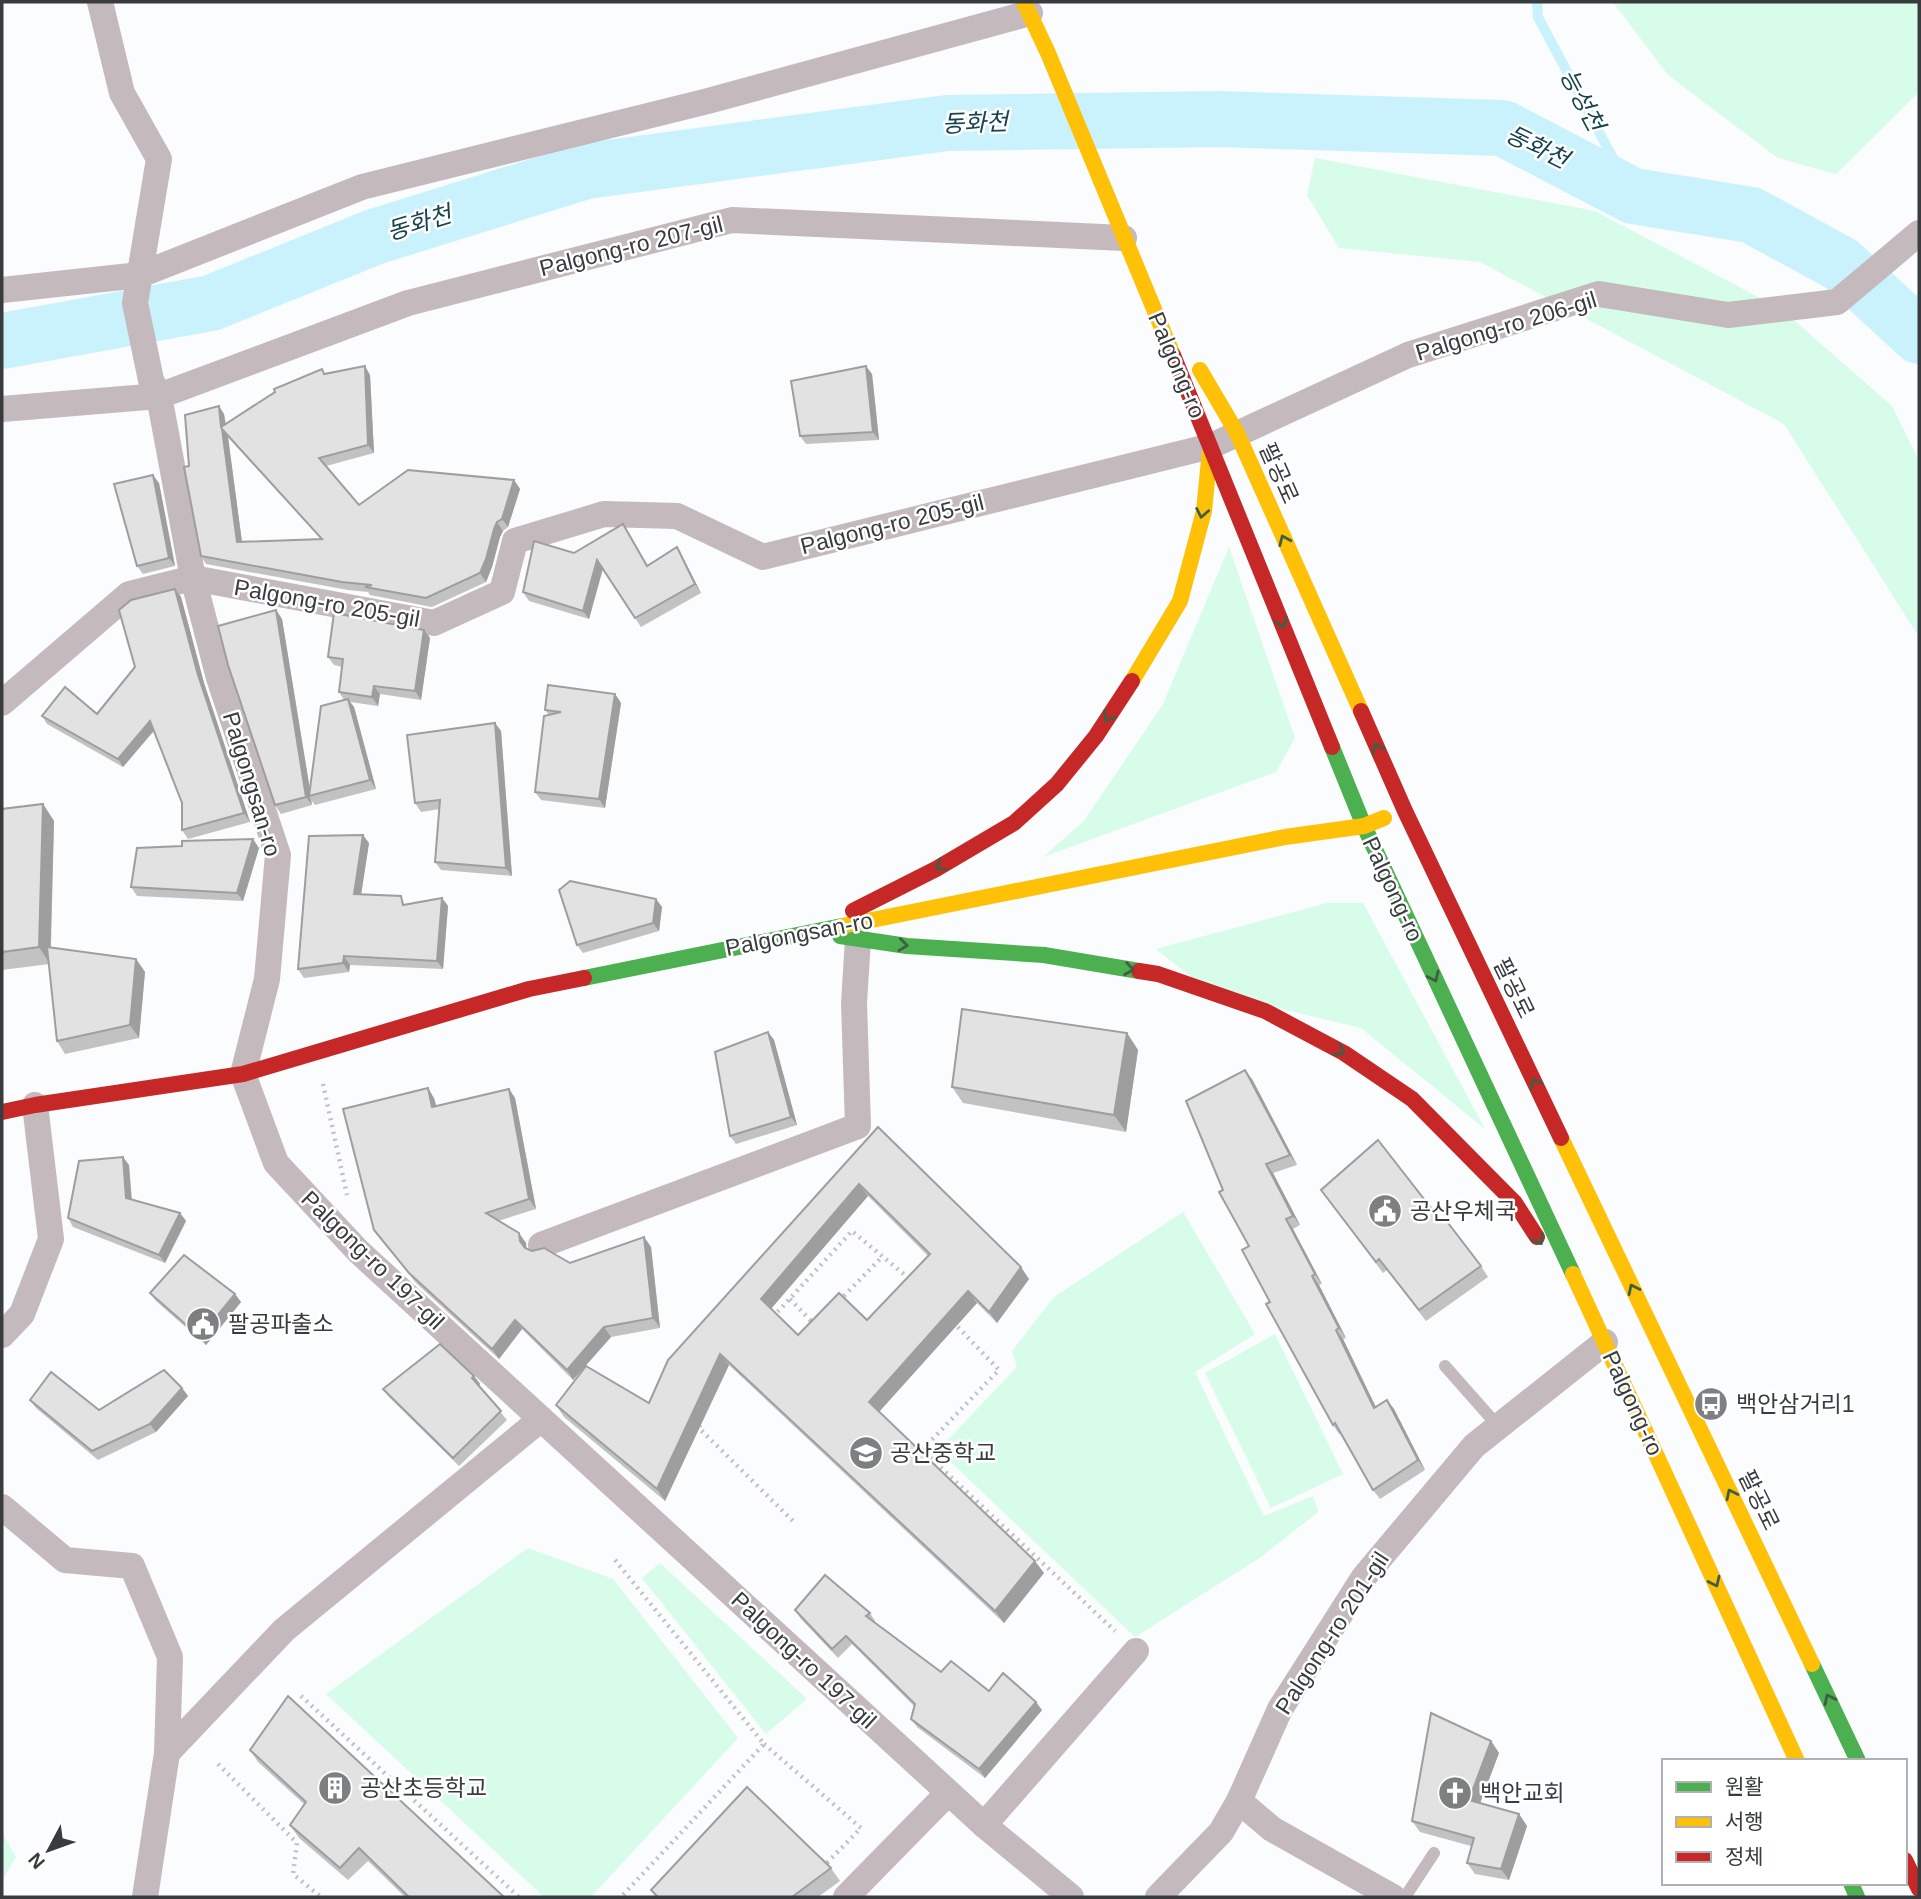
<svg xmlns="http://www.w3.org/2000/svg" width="1921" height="1899" viewBox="0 0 1921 1899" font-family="Arial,'Noto Sans KR',sans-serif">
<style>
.green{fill:#d8fcea}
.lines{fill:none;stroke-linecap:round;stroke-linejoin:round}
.stream{stroke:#caf2fd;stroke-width:10}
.river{stroke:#caf2fd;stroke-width:56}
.path{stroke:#c3bec0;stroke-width:4.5;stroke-dasharray:2 5;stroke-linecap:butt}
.lane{stroke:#c4b9bc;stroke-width:12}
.street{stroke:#c4b9bc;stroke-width:26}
.fast{stroke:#4caf50;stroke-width:16}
.slow{stroke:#ffc107;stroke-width:16}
.jam{stroke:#c62828;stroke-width:16}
.wall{fill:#c2c2c2;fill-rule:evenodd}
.shaded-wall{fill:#9e9e9e}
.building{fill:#e2e2e2;stroke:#9e9e9e;stroke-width:2;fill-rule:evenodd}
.oneway{stroke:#3f5e43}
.labels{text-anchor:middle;stroke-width:5;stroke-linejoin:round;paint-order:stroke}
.street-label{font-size:23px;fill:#393c3e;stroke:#fff}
.poi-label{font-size:23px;fill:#393c3e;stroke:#fff;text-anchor:start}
.water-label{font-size:24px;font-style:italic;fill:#184450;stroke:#fff}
</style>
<rect width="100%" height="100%" fill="#fafcfd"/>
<g class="green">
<polygon points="1613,2 1919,2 1919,92 1836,174 1778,158 1668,75"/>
<polygon points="1315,158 1595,211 1781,309 1892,406 1919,461 1919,637 1784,424 1480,262 1339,248 1307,195"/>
<polygon points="1229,547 1295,738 1276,772 1043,857 1084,821 1163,704"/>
<polygon points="1327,903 1363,903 1485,1129 1361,1028 1210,992 1156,949"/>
<polygon points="1183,1212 1255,1334 1195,1372 1264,1516 1313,1496 1318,1512 1261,1557 1135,1637 938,1450 1017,1367 1012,1351 1054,1297"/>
<polygon points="1275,1334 1343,1474 1271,1508 1205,1373"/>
<polygon points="528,1548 613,1579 738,1738 591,1897 544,1897 326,1694"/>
<polygon points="660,1563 807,1699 766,1734 642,1578"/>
<polygon points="2,1832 16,1857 2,1881"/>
</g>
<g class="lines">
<polyline class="stream" points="1537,2 1538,17 1633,196"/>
<polyline class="river" points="2,341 211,303 374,237 586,171 947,123 1218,119 1503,128 1633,196 1751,215 1841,264 1919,336"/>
<g class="path">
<polyline points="323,1084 347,1195"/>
<polyline points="790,1299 814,1324"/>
<polyline points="839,1301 882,1257"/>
<polyline points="773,1317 852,1231 912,1281"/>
<polyline points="953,1322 999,1370 922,1450 1115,1631"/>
<polyline points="700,1425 699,1428 796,1524"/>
<polyline points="615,1560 764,1744 621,1897"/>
<polyline points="301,1696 519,1897"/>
<polyline points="764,1744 861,1828 823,1867"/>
<polyline points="218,1764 297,1843 293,1874 321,1897"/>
</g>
<g class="lane">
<polyline points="1445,1366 1498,1426"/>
<polyline points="1405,1897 1434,1853"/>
</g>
<g class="street">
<polyline points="100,2 122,93 159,159 135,303 151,380 159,396 193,578 219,678 278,855 267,979 243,1074 276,1163 358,1251 984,1825 1071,1897"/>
<polyline points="2,290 140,275 362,187 708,101 1030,13"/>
<polyline points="2,409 159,396 408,303 732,220 1124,238"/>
<polyline points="2,703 129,594 193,578 434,623 502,592 515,541 604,514 677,516 763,557 1211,446 1408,355 1599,294 1728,315 1837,302 1919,233"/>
<polyline points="541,1245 858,1126 854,1003 858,939"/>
<polyline points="2,1335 22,1314 51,1239 35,1105"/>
<polyline points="2,1507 65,1560 132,1566 170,1657 167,1753 145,1897"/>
<polyline points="167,1753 284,1630 541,1419"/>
<polyline points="1239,1801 1272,1829 1393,1897"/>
<polyline points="984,1825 1136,1651"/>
<polyline points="846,1897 948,1793"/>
<polyline points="1158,1897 1221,1832 1239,1801 1280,1709 1364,1577 1474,1446 1605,1342"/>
</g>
<g class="fast">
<polyline points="1332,747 1364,826 1573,1274"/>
<polyline points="840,936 907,946 1044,955 1139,971"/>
<polyline points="584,978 842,926"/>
<polyline points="1812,1664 1858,1761"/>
<polyline points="1851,1883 1857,1897"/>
</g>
<g class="slow">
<polyline points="1024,2 1048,53 1173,355"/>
<polyline points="1200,370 1237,433 1361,711"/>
<polyline points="1132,681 1180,601 1204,511 1210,450"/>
<polyline points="842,926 1285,837 1364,826 1384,818"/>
<polyline points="1561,1138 1812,1664"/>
<polyline points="1573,1274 1797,1761"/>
</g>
<g class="jam">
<polyline points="1173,355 1332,747"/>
<polyline points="1361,711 1405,811 1561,1138"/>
<polyline points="853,911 936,869 1014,823 1057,784 1096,736 1132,681"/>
<polyline points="1139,971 1158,974 1265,1011 1344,1053 1412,1099 1515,1203 1537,1237"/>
<polyline points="2,1112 35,1105 243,1074 529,989 584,978"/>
<polyline points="1905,1860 1919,1889"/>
</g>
</g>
<g class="wall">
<path d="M325 373 370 375 374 453 326 466 359 505 514 480 520 489 508 527 503 531 500 537 492 567 486 582 432 607 370 595 368 592 348 590 206 564 201 556 189 466 224 414 226 424ZM228 437 321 539 242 542Z"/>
<polygon points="872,374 879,440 806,444 800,436"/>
<polygon points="159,483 175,566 143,574 137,566"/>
<polygon points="628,533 648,566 677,547 682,556 701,593 641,627 603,569 589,619 529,601 523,592 574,553"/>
<polygon points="175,589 181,597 204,683 250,822 188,839 182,830 182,803 154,731 123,767 47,724 42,716 97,714 135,667"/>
<polygon points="276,610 282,619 310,790 344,700 339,692 342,667 334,665 328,657 424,630 430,638 421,700 380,694 378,706 350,702 354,707 376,789 315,805 311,800 312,805 281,814 275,805"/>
<polygon points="615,694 621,703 605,808 541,800 535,792 549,715 545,710"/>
<polygon points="495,723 501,731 512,876 441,870 435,862 440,809 421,812 415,803"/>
<polygon points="43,804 54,821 51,947 136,959 145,972 139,1038 65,1054 57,1041 49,964 2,970 2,809"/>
<polygon points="369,843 361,894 407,905 442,898 448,906 443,969 350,965 349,972 304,978 298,969"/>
<polygon points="259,848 243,901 137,896 131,887"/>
<polygon points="656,899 662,907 659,931 583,953 577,945"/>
<polygon points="768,1032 774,1040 797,1125 736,1144 730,1136"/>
<polygon points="1127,1033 1138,1050 1126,1132 963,1103 952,1087"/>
<polygon points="1252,1079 1297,1165 1273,1173 1300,1225 1293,1229 1322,1284 1319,1285 1346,1338 1343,1339 1376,1407 1387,1400 1394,1409 1425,1470 1380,1499 1373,1490 1341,1433 1339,1434 1333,1425 1270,1302 1249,1246 1223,1190"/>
<polygon points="509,1089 515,1098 536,1209 498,1221 526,1243 526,1248 570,1263 644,1237 651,1247 660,1328 611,1337 573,1380 522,1329 499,1359 416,1283 374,1230 434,1098 436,1106"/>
<path d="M878 1127 1029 1279 997 1323 977 1303 879 1412 1044 1573 1004 1623 729 1365 665 1501 564 1417 556 1405 649 1403ZM868 1196 928 1256 867 1320 798 1335 771 1309Z"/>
<polygon points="129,1165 132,1200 180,1213 186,1221 165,1263 73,1227 68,1218"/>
<polygon points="1321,1190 1442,1222 1481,1266 1488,1277 1426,1321 1387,1270 1383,1273"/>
<polygon points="150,1293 235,1294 241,1302 206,1345 156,1301"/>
<polygon points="474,1376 480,1384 479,1386 507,1420 459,1466 389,1397 383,1389"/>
<polygon points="182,1388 188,1396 156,1432 98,1460 36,1408 30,1400 99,1410"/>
<polygon points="795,1610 870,1613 875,1621 874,1622 941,1672 989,1691 1042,1710 985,1778 917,1727 911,1719 914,1706 852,1644 838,1658 801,1619"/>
<polygon points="1491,1741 1499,1753 1480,1803 1519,1814 1527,1826 1509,1880 1475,1874 1467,1863 1471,1846 1420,1832 1412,1821"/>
<polygon points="250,1750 504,1897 405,1897 368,1861 348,1880 299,1838 290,1825 304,1804 258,1762"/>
<polygon points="831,1868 840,1881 818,1897 656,1897 651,1890"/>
</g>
<g class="shaded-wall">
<polygon points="365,366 370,375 374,453 368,445"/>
<polygon points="866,366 872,374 879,440 873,432"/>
<polygon points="219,406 224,414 227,435 221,427"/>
<polygon points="222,429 228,437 243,550 237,542"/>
<polygon points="153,475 159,483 175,566 169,558"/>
<polygon points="514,480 520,489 508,527 502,519"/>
<polygon points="497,522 503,531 500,537 492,567 486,582 480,573 494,529"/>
<polygon points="677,547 682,556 701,593 695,584"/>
<polygon points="597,560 603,568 589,619 583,611"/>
<polygon points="175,589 181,597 204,683 250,822 244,813 198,675"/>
<polygon points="276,610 282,619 311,796 309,796 311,800 312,805 306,797"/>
<polygon points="424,630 430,638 421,700 415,691"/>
<polygon points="374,686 380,694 378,706 372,697"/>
<polygon points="615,694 621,703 605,808 599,799"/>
<polygon points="348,699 354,707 376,789 370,780"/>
<polygon points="150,721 155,729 123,767 118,759"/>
<polygon points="495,723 501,731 512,876 506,868"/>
<polygon points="43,804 54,821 50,964 39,947"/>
<polygon points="363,835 369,843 360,902 354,894"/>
<polygon points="253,839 259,848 243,901 237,893"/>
<polygon points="442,898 448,906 443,969 437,961"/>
<polygon points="656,899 662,907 659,931 653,923"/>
<polygon points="344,956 350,965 349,972 343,963"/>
<polygon points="136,959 145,972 139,1038 130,1025"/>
<polygon points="768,1032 774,1040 797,1125 791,1117"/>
<polygon points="1127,1033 1138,1050 1126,1132 1114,1115"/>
<polygon points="1245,1070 1252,1079 1297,1165 1290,1155"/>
<polygon points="428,1088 434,1098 439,1116 432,1107"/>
<polygon points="509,1089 515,1098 536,1209 529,1199"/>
<polygon points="123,1157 129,1165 132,1207 126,1198"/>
<polygon points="1266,1164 1273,1173 1300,1225 1293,1216"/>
<polygon points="859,1184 868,1196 769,1311 761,1299"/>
<polygon points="180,1213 186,1221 165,1263 159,1255"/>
<polygon points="1286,1219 1293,1229 1322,1284 1315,1274"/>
<polygon points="519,1233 526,1243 527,1251 520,1241"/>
<polygon points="644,1237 651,1247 660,1328 653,1318"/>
<polygon points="1021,1267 1029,1279 997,1323 989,1312"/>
<polygon points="1312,1276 1319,1285 1346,1338 1339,1328"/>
<polygon points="968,1291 977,1303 877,1414 869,1402"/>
<polygon points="235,1294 241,1302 206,1345 200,1337"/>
<polygon points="515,1320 522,1329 499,1359 492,1349"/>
<polygon points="604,1327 611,1337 573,1380 567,1370"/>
<polygon points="1336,1330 1343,1339 1381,1418 1374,1408"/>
<polygon points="720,1354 729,1365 665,1501 657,1489"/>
<polygon points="474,1376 480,1384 478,1387 472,1378"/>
<polygon points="182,1388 188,1396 156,1432 150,1424"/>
<polygon points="1387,1400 1394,1409 1425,1470 1418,1460"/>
<polygon points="1035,1561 1044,1573 1004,1623 995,1611"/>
<polygon points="1036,1702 1042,1710 985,1778 979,1769"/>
<polygon points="1491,1741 1499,1753 1477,1811 1469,1800"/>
<polygon points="1519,1814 1527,1826 1509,1880 1501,1869"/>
</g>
<g class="building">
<path d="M365 366 368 445 319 458 359 505 408 470 514 480 502 519 497 522 494 529 486 559 480 573 426 598 365 587 372 585 342 582 201 556 184 467 189 466 185 415 219 406 221 427 275 392 274 389 322 369 324 374ZM222 429 322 539 237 542Z"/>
<polygon points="866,366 873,432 800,436 791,381"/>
<polygon points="153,475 169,558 137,566 114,484"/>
<polygon points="623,524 647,566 677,547 695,584 635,618 597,560 583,611 523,592 534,541 574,553"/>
<polygon points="175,589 198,675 244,813 182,830 182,803 150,721 118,759 42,716 65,687 97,714 135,667 119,610 131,600"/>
<polygon points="276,610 306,797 275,805 228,665 218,626"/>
<polygon points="334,613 424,630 415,691 374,686 372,697 339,692 343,659 328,657"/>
<polygon points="548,685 615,694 599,799 535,792 544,716 561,712 545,710"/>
<polygon points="348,699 370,780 309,796 321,706"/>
<polygon points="495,723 506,868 435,862 440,800 415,803 407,735"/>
<polygon points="43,804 39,947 2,952 2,809"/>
<polygon points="363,835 354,894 401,896 403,905 442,898 437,961 344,956 343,963 298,969 309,836"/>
<polygon points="253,839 237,893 131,887 137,848 182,846 182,841"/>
<polygon points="570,881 656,899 653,923 577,945 559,890"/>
<polygon points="47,947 136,959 130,1025 57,1041"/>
<polygon points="962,1009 1127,1033 1114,1115 952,1087"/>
<polygon points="768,1032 791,1117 730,1136 715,1052"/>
<polygon points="1245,1070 1290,1155 1266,1164 1293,1216 1286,1219 1315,1274 1312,1276 1339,1328 1336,1330 1374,1408 1387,1400 1418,1460 1373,1490 1335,1423 1333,1425 1266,1304 1270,1302 1242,1250 1249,1246 1219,1192 1223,1190 1186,1101"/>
<polygon points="428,1088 432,1107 509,1089 529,1199 486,1213 519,1233 520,1241 525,1248 532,1251 544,1248 570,1263 644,1237 653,1318 604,1327 567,1370 515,1320 492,1349 409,1273 374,1230 343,1109"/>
<path d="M878 1127 1021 1267 989 1312 968 1291 869 1402 1035 1561 995 1611 720 1354 657 1489 556 1405 586 1366 649 1403 668 1360ZM859 1184 930 1254 867 1320 839 1293 798 1335 761 1299Z"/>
<polygon points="1378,1140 1442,1222 1445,1219 1481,1266 1419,1310 1379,1259 1376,1262 1321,1190"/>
<polygon points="123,1157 126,1198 180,1213 159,1255 68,1218 79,1161"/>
<polygon points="184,1255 235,1294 200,1337 150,1293"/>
<polygon points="440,1344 474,1376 472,1378 501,1411 453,1458 383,1389"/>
<polygon points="164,1370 182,1388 150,1424 92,1451 30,1400 51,1372 99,1410"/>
<polygon points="825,1575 870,1613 866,1616 941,1672 951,1661 989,1691 1003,1673 1036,1702 979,1769 911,1719 915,1704 846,1636 832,1649 795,1610"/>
<polygon points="288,1696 504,1897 409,1897 359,1848 340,1868 290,1825 306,1802 250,1750"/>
<polygon points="1431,1713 1491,1741 1469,1800 1519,1814 1501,1869 1467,1863 1474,1838 1412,1821"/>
<polygon points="747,1787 831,1868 792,1897 658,1897 651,1890"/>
</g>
<defs><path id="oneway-chevron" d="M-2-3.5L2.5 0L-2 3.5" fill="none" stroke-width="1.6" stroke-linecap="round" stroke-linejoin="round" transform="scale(1.75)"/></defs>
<g class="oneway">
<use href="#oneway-chevron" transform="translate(1202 513) rotate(101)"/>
<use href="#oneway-chevron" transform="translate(1284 540) rotate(-114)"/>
<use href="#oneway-chevron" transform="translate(1282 623) rotate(68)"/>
<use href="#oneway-chevron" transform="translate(1108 717) rotate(123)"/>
<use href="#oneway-chevron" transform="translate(1377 748) rotate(-114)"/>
<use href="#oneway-chevron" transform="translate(940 866) rotate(151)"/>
<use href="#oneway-chevron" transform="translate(903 945) rotate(7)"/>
<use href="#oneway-chevron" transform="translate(1129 969) rotate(9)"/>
<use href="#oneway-chevron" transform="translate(1434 977) rotate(65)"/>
<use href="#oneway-chevron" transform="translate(1340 1051) rotate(30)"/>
<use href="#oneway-chevron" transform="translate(1535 1083) rotate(-116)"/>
<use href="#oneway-chevron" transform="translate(1539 1240) rotate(57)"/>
<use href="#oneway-chevron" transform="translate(1633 1289) rotate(-116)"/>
<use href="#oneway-chevron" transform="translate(1731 1494) rotate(-116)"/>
<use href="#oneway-chevron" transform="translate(1715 1582) rotate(65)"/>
<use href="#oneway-chevron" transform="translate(1829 1699) rotate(-116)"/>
</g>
<defs>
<g id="civic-disc" transform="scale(1.75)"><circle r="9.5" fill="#7d7f81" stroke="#fff"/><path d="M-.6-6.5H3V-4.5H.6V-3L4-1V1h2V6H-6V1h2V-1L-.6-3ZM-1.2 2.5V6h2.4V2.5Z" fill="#fff"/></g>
<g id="bus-disc" transform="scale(1.75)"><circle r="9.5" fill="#7d7f81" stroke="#fff"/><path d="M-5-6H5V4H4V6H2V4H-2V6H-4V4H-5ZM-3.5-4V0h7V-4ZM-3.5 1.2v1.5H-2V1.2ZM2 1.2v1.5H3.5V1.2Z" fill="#fff"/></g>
<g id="school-disc" transform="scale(1.75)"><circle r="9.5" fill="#7d7f81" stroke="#fff"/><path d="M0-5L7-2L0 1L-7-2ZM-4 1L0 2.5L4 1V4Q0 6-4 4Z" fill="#fff"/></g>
<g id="building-disc" transform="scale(1.75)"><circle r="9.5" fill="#7d7f81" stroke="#fff"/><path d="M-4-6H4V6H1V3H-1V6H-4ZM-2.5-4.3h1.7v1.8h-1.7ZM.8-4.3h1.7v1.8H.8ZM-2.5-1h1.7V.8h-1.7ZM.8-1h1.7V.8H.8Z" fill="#fff"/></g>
<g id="church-disc" transform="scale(1.75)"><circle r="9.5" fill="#7d7f81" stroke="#fff"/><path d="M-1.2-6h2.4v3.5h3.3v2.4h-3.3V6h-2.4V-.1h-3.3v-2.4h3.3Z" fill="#fff"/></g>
</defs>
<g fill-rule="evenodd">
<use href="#civic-disc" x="1385" y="1211"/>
<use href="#civic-disc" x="203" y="1324"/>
<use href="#bus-disc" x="1711" y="1404"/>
<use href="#school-disc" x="866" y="1453"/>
<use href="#building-disc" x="335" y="1788"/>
<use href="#church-disc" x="1455" y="1793"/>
</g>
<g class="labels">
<g class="street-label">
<text transform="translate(631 246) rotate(-14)" y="8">Palgong-ro 207-gil</text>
<text transform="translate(1506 326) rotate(-17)" y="8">Palgong-ro 206-gil</text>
<text transform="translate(1177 365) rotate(67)" y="8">Palgong-ro</text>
<text transform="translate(1279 473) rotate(66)" y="8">팔공로</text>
<text transform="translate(892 524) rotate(-14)" y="8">Palgong-ro 205-gil</text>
<text transform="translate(327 603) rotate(10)" y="8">Palgong-ro 205-gil</text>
<text transform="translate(252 784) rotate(73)" y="8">Palgongsan-ro</text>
<text transform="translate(1393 889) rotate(65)" y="8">Palgong-ro</text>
<text transform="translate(799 934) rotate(-11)" y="8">Palgongsan-ro</text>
<text transform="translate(1514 988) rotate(64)" y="8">팔공로</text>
<text transform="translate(373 1260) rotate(44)" y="8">Palgong-ro 197-gil</text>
<text transform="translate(1633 1403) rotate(65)" y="8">Palgong-ro</text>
<text transform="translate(1759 1500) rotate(64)" y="8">팔공로</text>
<text transform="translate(1332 1633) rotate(-57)" y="8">Palgong-ro 201-gil</text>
<text transform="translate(804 1660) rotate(43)" y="8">Palgong-ro 197-gil</text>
</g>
<g class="poi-label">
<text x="1410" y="1219">공산우체국</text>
<text x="228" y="1332">팔공파출소</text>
<text x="1736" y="1412">백안삼거리1</text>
<text x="890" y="1461">공산중학교</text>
<text x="360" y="1796">공산초등학교</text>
<text x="1480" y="1801">백안교회</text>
</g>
<g class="water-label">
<text transform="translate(1582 100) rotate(62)" y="8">능성천</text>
<text transform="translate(975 123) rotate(-2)" y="8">동화천</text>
<text transform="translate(1537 147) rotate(26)" y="8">동화천</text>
<text transform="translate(419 223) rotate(-17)" y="8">동화천</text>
</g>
</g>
<rect width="1921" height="1899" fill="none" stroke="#393c3e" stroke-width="7"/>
<rect x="1662" y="1759" width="245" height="126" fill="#ffffff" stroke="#b0b1b2" stroke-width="2"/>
<rect x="1676" y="1782" width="35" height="10" fill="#4caf50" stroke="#b0b1b2" stroke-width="2"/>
<text x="1725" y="1794" font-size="21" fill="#393c3e">원활</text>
<rect x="1676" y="1817" width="35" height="10" fill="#ffc107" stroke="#b0b1b2" stroke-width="2"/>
<text x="1725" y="1829" font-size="21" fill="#393c3e">서행</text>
<rect x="1676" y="1852" width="35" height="10" fill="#c62828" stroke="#b0b1b2" stroke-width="2"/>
<text x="1725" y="1864" font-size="21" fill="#393c3e">정체</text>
<g transform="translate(49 1850) rotate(229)" stroke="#ffffff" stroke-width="5" paint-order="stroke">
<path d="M0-5L12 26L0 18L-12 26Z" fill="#393c3e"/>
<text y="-10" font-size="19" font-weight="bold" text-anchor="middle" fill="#393c3e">N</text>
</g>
</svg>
